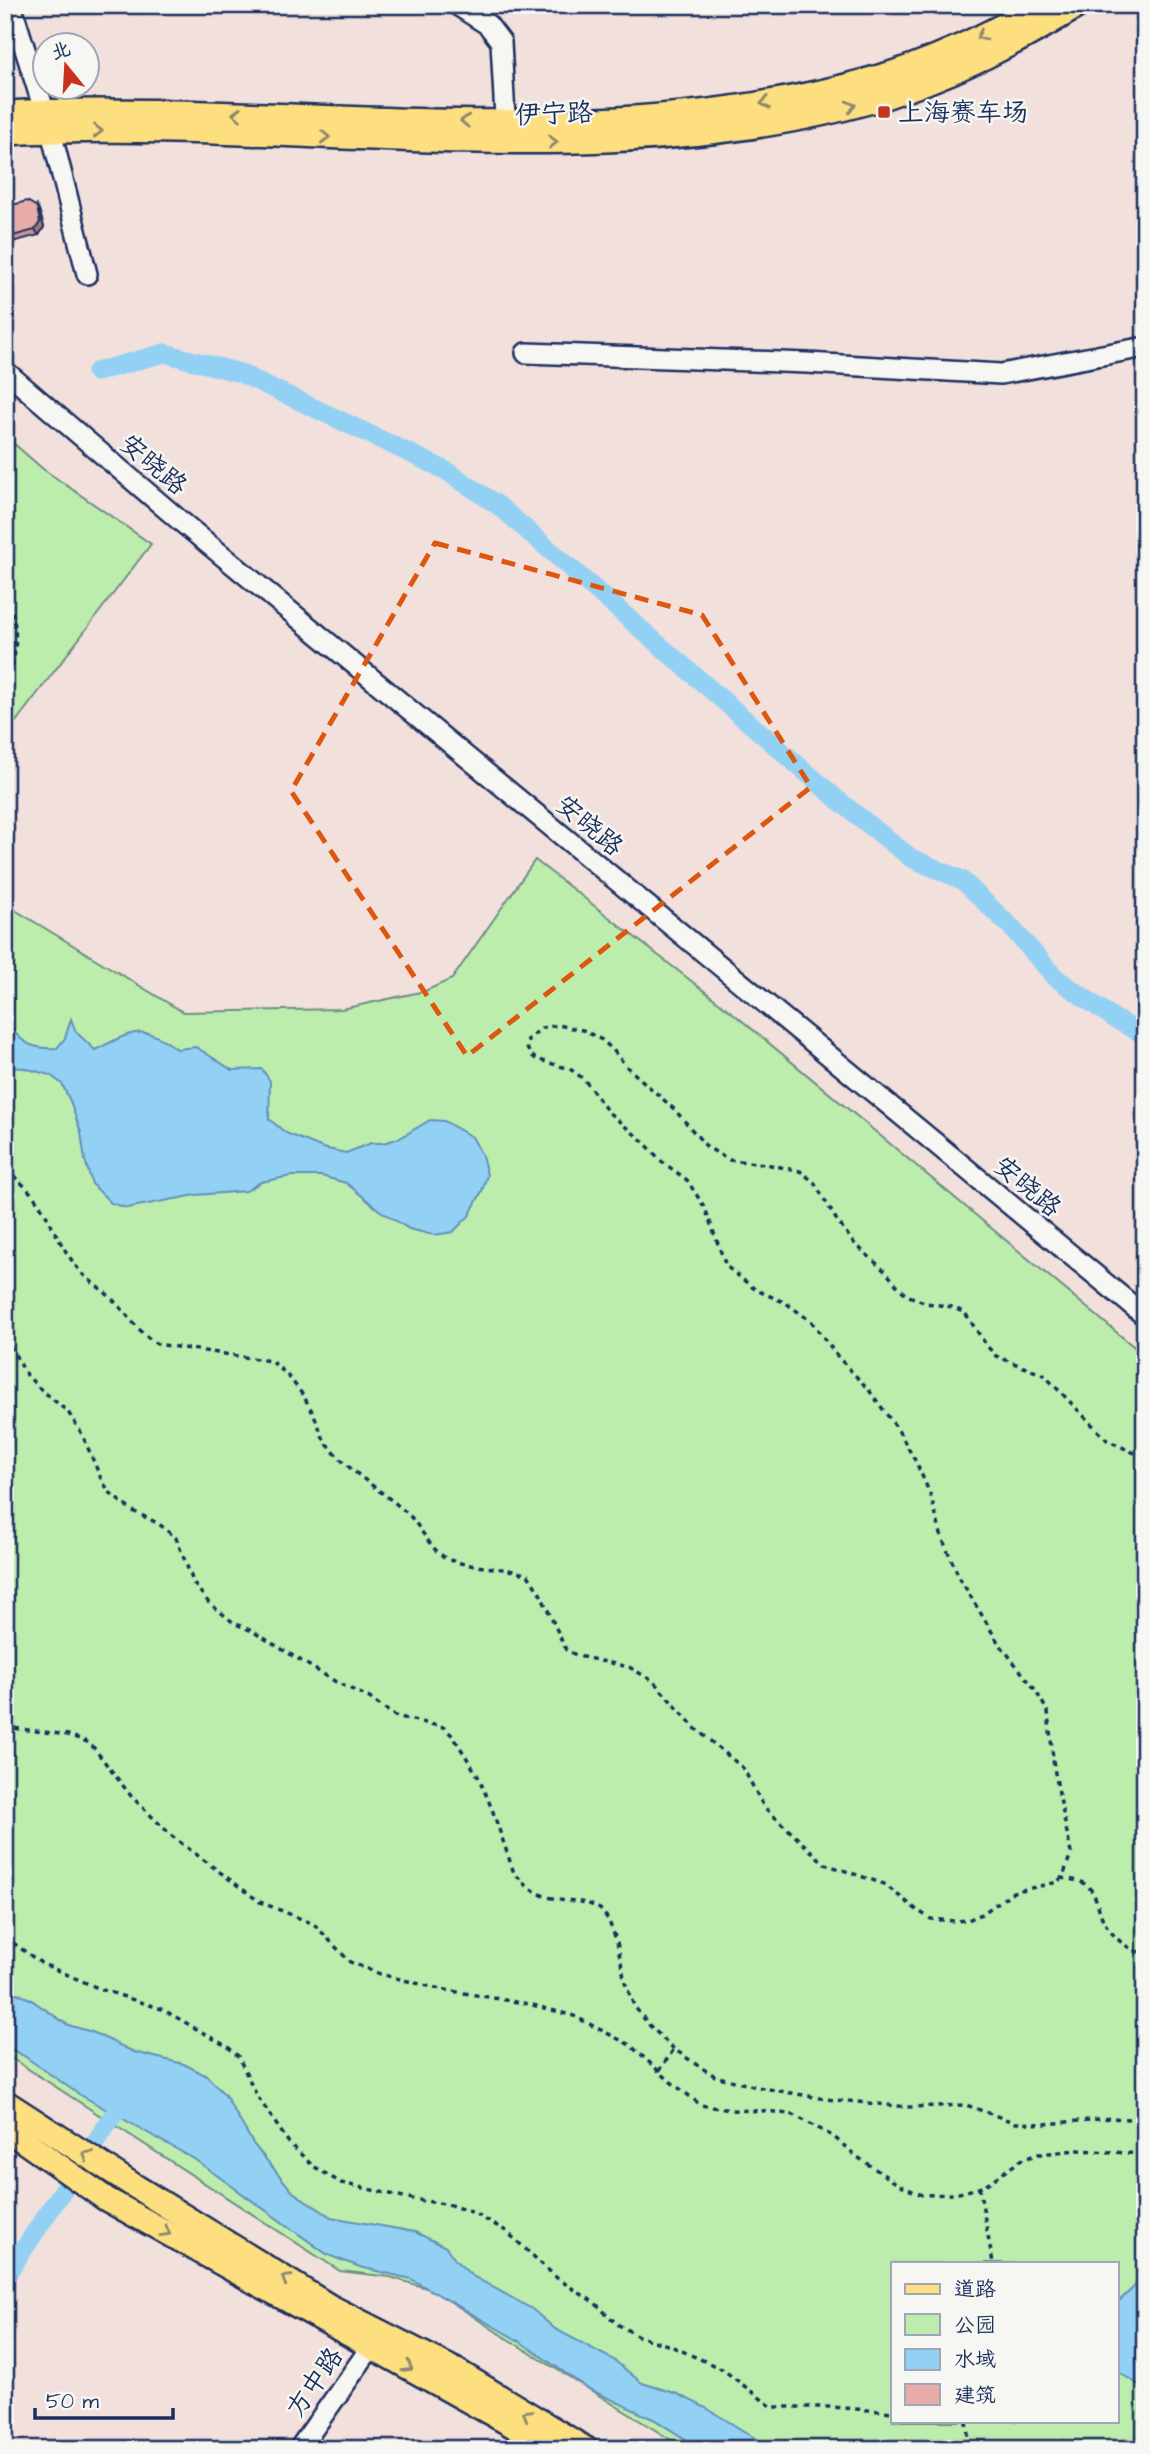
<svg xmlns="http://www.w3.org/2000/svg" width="1150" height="2454" viewBox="0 0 1150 2454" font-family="'Architects Daughter','LXGW WenKai TC',sans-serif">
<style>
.green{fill:#bdedac;stroke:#6c8e85;stroke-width:2;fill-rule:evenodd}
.water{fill:#93d1f4;stroke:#6390b8;stroke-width:2}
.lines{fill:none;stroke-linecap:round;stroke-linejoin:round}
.canal{stroke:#93d1f4;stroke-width:19}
.minor-casing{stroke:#1b2f5e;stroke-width:24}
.major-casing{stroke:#1b2f5e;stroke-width:28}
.path{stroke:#1b2f5e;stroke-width:3.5;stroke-dasharray:5 5;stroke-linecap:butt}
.minor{stroke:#f6f6f2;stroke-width:19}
.major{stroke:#fedf80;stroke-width:23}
.wall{fill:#c79490;stroke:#1b2f5e;stroke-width:2}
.shaded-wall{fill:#a27876;stroke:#1b2f5e;stroke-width:2}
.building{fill:#e7aca8;stroke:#1b2f5e;stroke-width:2}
.oneway{stroke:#8c876f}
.marked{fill:none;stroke:#de5710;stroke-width:5;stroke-dasharray:14 9;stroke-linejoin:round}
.poi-dot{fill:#c8321e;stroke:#f6f6f2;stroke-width:2.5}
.labels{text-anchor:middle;stroke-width:5;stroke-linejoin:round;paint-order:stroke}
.poi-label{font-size:26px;fill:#1b2f5e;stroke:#f6f6f2;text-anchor:start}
.street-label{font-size:26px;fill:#1b2f5e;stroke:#f6f6f2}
</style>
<rect width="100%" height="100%" fill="#f2e0dc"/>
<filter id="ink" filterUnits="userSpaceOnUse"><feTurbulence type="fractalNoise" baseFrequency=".0143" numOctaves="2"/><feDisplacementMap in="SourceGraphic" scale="14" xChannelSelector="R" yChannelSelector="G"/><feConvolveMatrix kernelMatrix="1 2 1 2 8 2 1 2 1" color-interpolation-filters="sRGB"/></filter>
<g filter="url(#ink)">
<g class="green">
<polygon points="5,436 43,469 151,544 5,736"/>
<path d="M535 860 734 1014 1145 1356V2449H686L506 2338 433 2290 390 2277 340 2271 5 2054V904L183 1012 342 1009 425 991 452 979ZM893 2263H1117V2421H893Z"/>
</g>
<g class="water">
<path d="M71 1019 76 1032 95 1050C132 1032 142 1022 177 1049L196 1047 232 1070 262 1069 270 1081 269 1119 286 1133 323 1148 346 1153 371 1143H383L400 1138 430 1120 444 1121 472 1137 482 1155 487 1175 482 1191 469 1216 453 1232 434 1235 409 1229 379 1210 346 1183 321 1176H291L261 1182 246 1191 196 1195 127 1208 111 1203 92 1184 85 1160 81 1133 70 1101 62 1084 50 1075 24 1068 5 1067V1027L13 1029C23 1046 38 1049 57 1048L65 1038Z"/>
<polygon points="5,1988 30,1999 68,2025 92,2032 134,2052 184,2064 207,2076 225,2095 254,2145 293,2192 331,2217 415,2232 446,2247 456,2261 471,2275 532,2309 555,2329 614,2360 642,2383 678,2394 708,2409 755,2438 764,2449 701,2449 655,2420 587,2388 519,2341 411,2279 360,2267 328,2255 194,2159 77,2093 24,2056 5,2046"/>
<polygon points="1145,2259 1145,2389 1117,2371 1117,2303 1135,2286"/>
</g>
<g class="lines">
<g class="canal">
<polyline points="96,372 164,353 240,373 445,470 499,506 838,800 911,858 962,880 1009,925 1056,978 1115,1019 1145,1035"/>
<polyline points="5,2277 129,2092"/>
</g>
<g class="minor-casing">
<g id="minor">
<polyline points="11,5 51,132 87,274"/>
<polyline points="457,5 488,25 501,42 506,136"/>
<polyline points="526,353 807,363 1001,374 1145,347"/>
<polyline points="5,371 178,519 1145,1316"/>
<polyline points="299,2449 371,2347"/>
</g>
</g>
<g class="major-casing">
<g id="major">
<path d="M5 113C293 100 590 159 872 79 932 63 988 34 1042 5"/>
<path d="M5 133C206 122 407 148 607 140 700 136 795 125 885 97 953 75 1018 43 1079 5"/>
<polyline points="5,2102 133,2185 329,2306 457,2371 586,2449"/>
<polyline points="5,2128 106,2199 555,2449"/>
</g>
</g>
<g class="path">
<path d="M5 593C18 617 20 658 5 682"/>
<path d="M5 1170C49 1200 49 1233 79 1270 89 1282 105 1290 115 1302 130 1317 139 1333 157 1344L271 1361C291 1376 306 1397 316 1420 320 1428 321 1436 327 1444 349 1472 381 1490 407 1513 422 1527 430 1552 450 1560 475 1569 503 1566 528 1575L541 1595 566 1650 578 1656 629 1667 653 1681 696 1729 743 1768 764 1807 825 1864 884 1884 917 1910 931 1919 954 1921 968 1920 982 1914 1013 1892 1058 1882 1064 1874 1071 1853 1054 1768 1048 1712 1034 1688 998 1642 959 1577 942 1538 930 1494 916 1462 898 1430 869 1390 838 1357 812 1322 786 1303 756 1290 726 1266 705 1208 687 1180 660 1160 645 1143 608 1112 584 1079 570 1069 536 1059 530 1054 527 1048 528 1039 542 1028 558 1025 583 1030 602 1040 613 1050 627 1067 674 1109 706 1146 717 1153 729 1160 766 1164 800 1171 814 1182 836 1219 854 1243 886 1272 899 1288 909 1296 926 1303 952 1307 965 1313 987 1346 996 1356 1044 1375 1107 1440 1145 1458"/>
<polyline points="5,1337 26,1374 37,1386 68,1412 82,1434 102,1481 112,1495 131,1510 159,1524 176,1538 194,1584 209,1603 234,1623 252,1631 336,1682 368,1697 395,1716 443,1727 453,1736 478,1776 492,1809 514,1873 529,1888 546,1897 587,1903 600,1909 608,1919 617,1942 625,1982 634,2006 650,2026 674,2049 697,2065 715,2076 757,2087 826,2099 909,2107 966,2105 1016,2123 1045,2124 1111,2118 1145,2120"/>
<polyline points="5,1727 68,1735 90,1743 131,1796 173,1837 260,1902 314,1924 350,1962 380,1974 440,1989 529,2004 574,2016 630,2045 671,2082 701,2105 730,2110 768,2111 794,2115 834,2137 856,2156 899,2185 922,2195 955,2194 982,2187 1023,2159 1039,2154 1078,2150 1145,2154"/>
<path d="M1061 1878C1068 1879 1077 1880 1083 1883 1095 1889 1097 1904 1101 1915 1108 1933 1126 1950 1145 1954"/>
<polyline points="5,1937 41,1963 100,1989 162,2009 228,2047 238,2056 257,2096 289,2143 313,2166 341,2183 413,2199 450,2205 474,2213 506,2231 558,2279 595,2303 617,2324 640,2337 671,2346 722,2369 772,2407 832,2407 893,2412"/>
<polyline points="659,2071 674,2049"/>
<polyline points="979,2187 993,2263"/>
<polyline points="966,2421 970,2449"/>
</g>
<use href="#minor" class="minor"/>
<use href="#major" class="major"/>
</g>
<polygon class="wall" points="5,207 37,207 40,213 44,227 39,235 5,244"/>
<polygon class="shaded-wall" points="37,207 40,213 44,227 39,235 35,230"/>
<polygon class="building" points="27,201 37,207 40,222 35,230 5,238 5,207"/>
<defs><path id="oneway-chevron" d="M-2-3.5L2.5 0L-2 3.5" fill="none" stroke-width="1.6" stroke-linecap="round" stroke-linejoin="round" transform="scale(1.75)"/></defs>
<g class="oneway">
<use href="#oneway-chevron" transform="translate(981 36) rotate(154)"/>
<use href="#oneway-chevron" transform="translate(765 103) rotate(169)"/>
<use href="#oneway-chevron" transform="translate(851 106) rotate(-15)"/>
<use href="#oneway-chevron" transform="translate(237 114) rotate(-179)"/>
<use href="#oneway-chevron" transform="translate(465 121) rotate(-178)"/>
<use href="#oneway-chevron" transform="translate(98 131) rotate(1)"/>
<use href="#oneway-chevron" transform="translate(325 137) rotate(2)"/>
<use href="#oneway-chevron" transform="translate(553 142) rotate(-1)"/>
<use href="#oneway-chevron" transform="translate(87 2155) rotate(-147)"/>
<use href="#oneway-chevron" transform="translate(166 2232) rotate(29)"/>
<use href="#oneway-chevron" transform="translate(286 2279) rotate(-148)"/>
<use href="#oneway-chevron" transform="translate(408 2367) rotate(29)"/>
<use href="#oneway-chevron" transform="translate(527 2414) rotate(-149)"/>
</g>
</g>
<path class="marked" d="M435 543 702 615 811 787 467 1056 291 791Z"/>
<rect class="poi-dot" x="877" y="105" width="14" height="14" rx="3.5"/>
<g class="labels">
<g class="poi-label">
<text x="898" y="121">上海赛车场</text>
</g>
<g class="street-label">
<text transform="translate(554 113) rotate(-2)" y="9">伊宁路</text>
<text transform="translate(154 464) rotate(40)" y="9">安晓路</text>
<text transform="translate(590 825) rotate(40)" y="9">安晓路</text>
<text transform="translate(1028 1186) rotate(40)" y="9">安晓路</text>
<text transform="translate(314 2382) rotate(-55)" y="9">方中路</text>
</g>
</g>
<rect width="1150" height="2454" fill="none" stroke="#f6f6f2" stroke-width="28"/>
<rect x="14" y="14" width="1122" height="2426" fill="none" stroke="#1b2f5e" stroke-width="2.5" filter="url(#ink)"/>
<rect x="891" y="2262" width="228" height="161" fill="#f6f6f2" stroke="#9ea6b7" stroke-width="2"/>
<rect x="905" y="2284" width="35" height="10" fill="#fedf80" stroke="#9ea6b7" stroke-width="2"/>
<text x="954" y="2296" font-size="21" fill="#1b2f5e">道路</text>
<rect x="905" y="2314" width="35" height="21" fill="#bdedac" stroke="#9ea6b7" stroke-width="2"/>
<text x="954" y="2332" font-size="21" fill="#1b2f5e">公园</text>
<rect x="905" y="2349" width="35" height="21" fill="#93d1f4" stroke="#9ea6b7" stroke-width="2"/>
<text x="954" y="2366" font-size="21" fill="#1b2f5e">水域</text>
<rect x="905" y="2384" width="35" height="21" fill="#e7aca8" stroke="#9ea6b7" stroke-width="2"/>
<text x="954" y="2402" font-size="21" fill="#1b2f5e">建筑</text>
<g transform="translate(66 66) rotate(342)"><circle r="33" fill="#f6f6f2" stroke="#9ea6b7" stroke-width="2"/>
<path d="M0-5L12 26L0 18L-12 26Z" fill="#c8321e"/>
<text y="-10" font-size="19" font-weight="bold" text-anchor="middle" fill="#1b2f5e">北</text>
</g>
<path d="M35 2408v10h138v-10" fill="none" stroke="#1b2f5e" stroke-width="3.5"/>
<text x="46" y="2408" font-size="21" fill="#1b2f5e" stroke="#f6f6f2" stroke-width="5" paint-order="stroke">50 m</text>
</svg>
